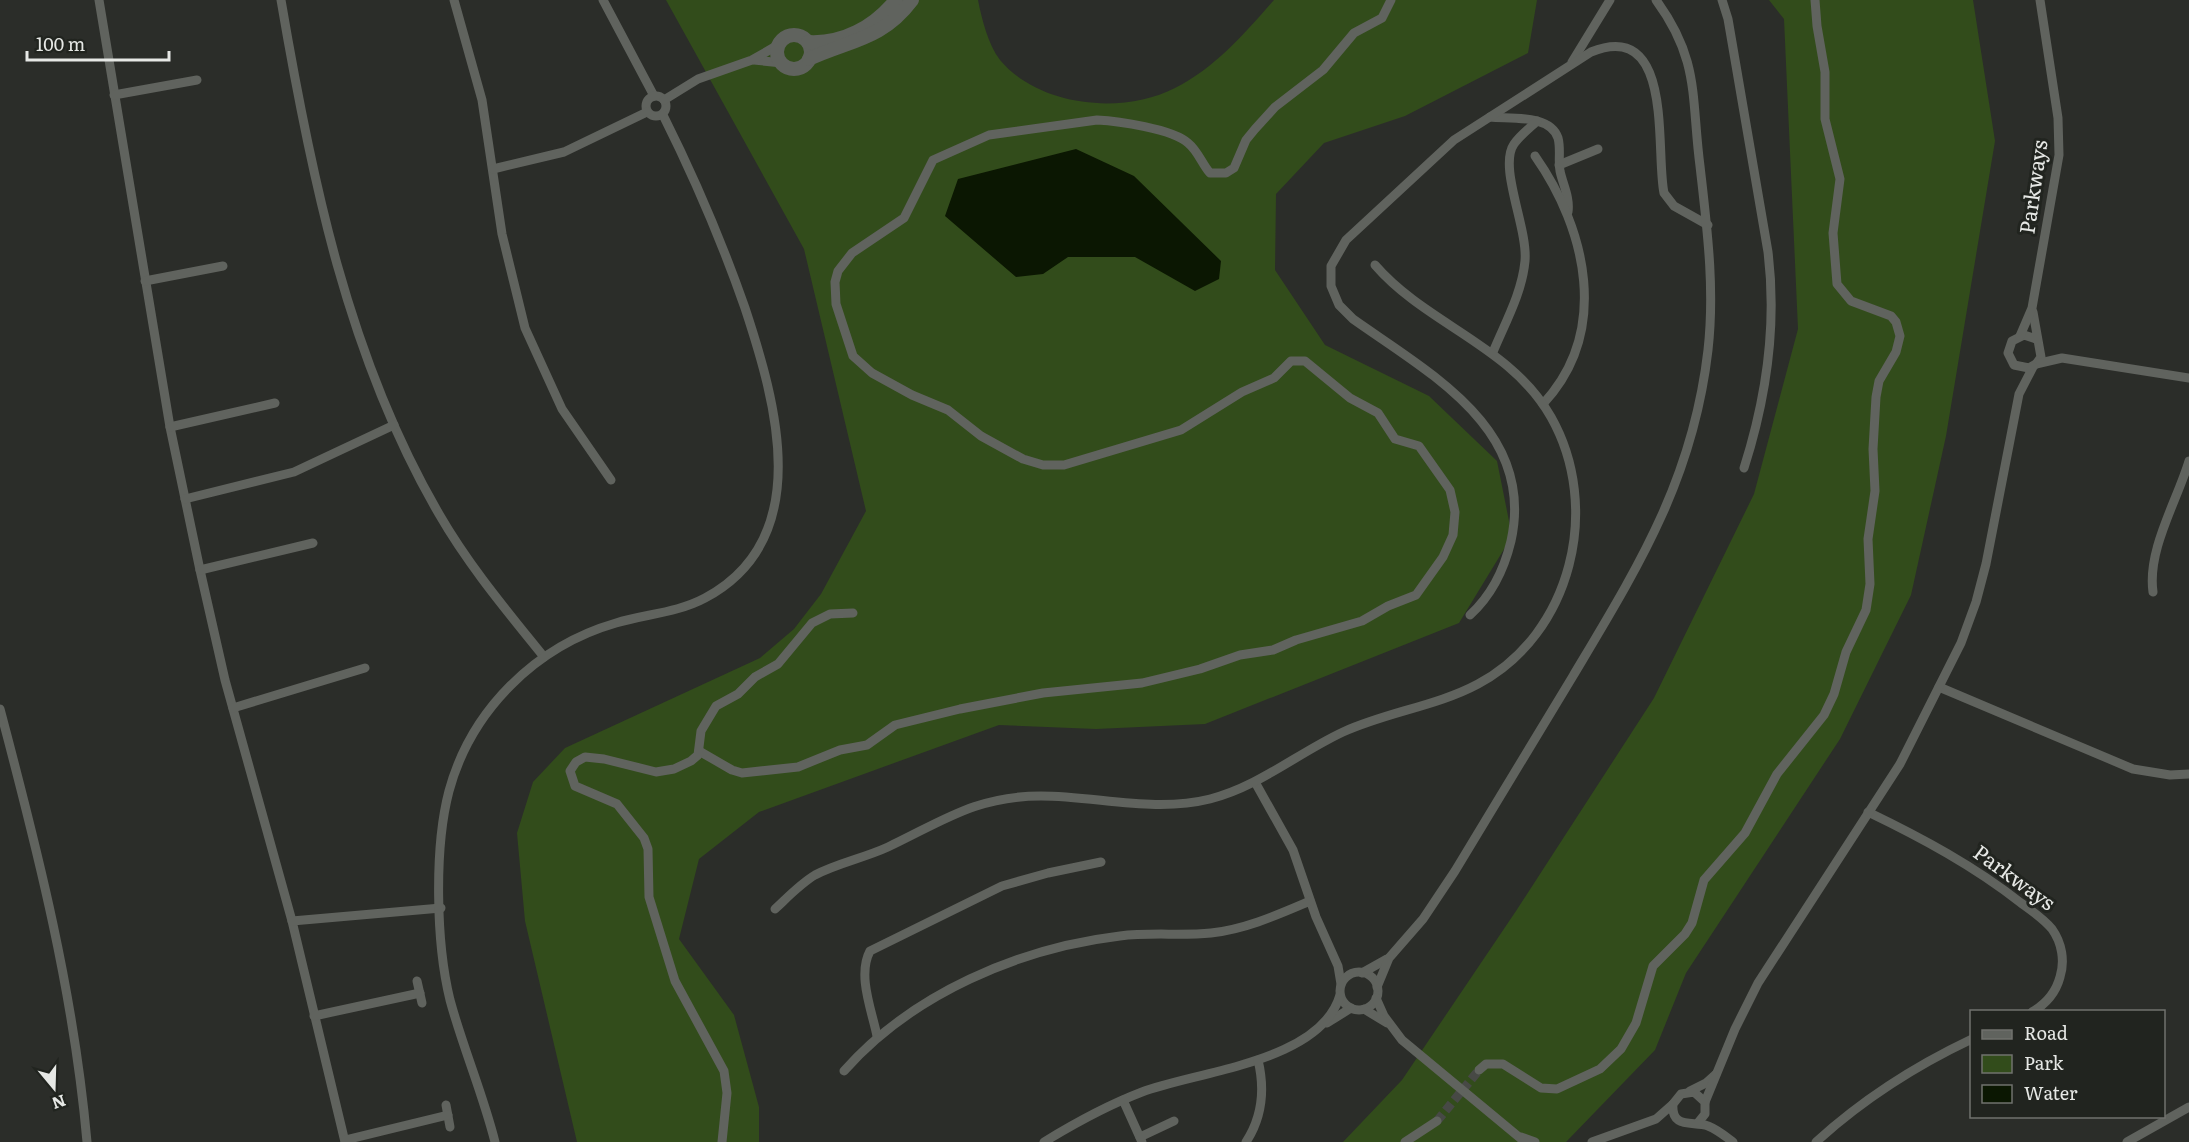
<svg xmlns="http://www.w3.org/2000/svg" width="2189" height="1142" viewBox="0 0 2189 1142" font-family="Literata,serif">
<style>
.green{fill:#324c1b}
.water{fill:#0b1702}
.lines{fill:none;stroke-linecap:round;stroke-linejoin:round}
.street-tunnel{stroke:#474945;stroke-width:9;stroke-dasharray:9 4.5;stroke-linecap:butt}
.street{stroke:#60635e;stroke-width:9}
.secondary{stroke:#60635e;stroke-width:14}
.labels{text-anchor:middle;stroke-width:6;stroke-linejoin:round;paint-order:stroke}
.street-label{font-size:21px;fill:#e6e8e5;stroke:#21241f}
</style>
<rect width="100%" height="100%" fill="#2b2d29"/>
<g class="green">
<path d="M666 0H978C982 20 988 44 1000 60 1039 107 1123 115 1175 88 1215 68 1245 33 1274 0H1537L1528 53 1405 116 1324 143 1276 194 1275 270 1325 345 1429 396 1497 461 1512 536 1459 623 1205 724 1096 729 999 725 759 812 699 859 679 939 734 1015 759 1107V1142H577L525 921 517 833 533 782 565 748 760 658 794 629 821 594 866 511 804 249Z"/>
<polygon points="1769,0 1973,0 1995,141 1946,436 1911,595 1840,739 1686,973 1655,1050 1566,1142 1343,1142 1402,1080 1516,911 1654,698 1754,494 1798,329 1784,19"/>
</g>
<polygon class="water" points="1076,149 1134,176 1221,261 1219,279 1195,291 1135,257 1068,257 1043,274 1016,277 945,216 958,179"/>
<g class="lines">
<polyline class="street-tunnel" points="1437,1121 1479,1070"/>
<g class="street">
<polyline points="99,0 170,427 200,570 225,680 292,921 345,1142"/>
<path d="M281 0C311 176 348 358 439 514 469 566 507 611 544 657"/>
<polyline points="454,0 482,100 502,234 525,328 562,409 611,480"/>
<polyline points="603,0 654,96"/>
<path d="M1722 0 1728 19 1768 252C1777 325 1766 399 1744 468"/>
<polyline points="754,60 782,63"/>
<polyline points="1572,62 1610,0"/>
<polyline points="114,95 197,80"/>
<circle cx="656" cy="106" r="10"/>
<polyline points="664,100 698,79 752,60 778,45"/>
<path d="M1490 117C1511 119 1550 114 1558 138 1561 149 1558 160 1560 171 1563 185 1570 197 1568 212"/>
<path d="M1535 156C1587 230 1610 332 1543 404"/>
<polyline points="1559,165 1598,149"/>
<polyline points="493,169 564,152 647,112"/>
<polyline points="145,281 223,266"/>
<polyline points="2033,312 2041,357 2036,364 2029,368 2014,365 2008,353 2012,341 2024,335 2036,339"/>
<polyline points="2020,336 2032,308 2059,155 2058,118 2040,0"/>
<path d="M1493 352C1505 323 1522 293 1525 261 1528 228 1498 167 1514 144 1520 135 1530 128 1537 121"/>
<polyline points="2036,364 2062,358 2189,378"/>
<polyline points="170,427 275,403"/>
<polyline points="185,499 294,472 394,425"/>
<polyline points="200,570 313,543"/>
<path d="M2153 592C2147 550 2177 501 2189 461"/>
<path d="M1470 615C1492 595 1504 570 1511 541 1536 429 1429 373 1353 319L1339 305 1331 286V266L1346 240 1454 140 1591 52C1675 18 1655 151 1664 193L1674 206 1708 225"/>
<polyline points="1939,687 2133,769 2170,775 2189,774"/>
<polyline points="233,708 365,668"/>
<path d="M0 709C38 852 74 994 87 1142"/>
<path d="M699 751 732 770 742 773 798 767 840 750 867 745 895 725 960 709 1043 693 1142 683 1200 669 1240 655 1273 650 1296 640 1362 621 1388 606 1416 595 1443 557 1453 535 1455 512 1450 490 1419 446 1395 439 1378 413 1350 398 1305 361H1291L1274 378 1242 392 1181 430 1064 465H1043L1023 459 981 436 948 410 912 395 872 373 853 356 836 304 835 282 838 271 852 253 904 218 933 160 989 135 1097 120C1118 121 1173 129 1188 143 1198 151 1202 164 1210 173H1226L1234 168 1246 140 1255 129 1275 107 1323 70 1354 33 1382 18 1391 0"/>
<polyline points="1255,782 1293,850 1316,917 1338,966 1341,984"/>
<path d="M1868 812C1922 838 1974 866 2021 903 2032 911 2044 919 2052 929 2062 943 2065 961 2060 977 2056 992 2046 1004 2032 1012"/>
<path d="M775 909C788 897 800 884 815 875 838 863 864 858 888 847 943 821 976 796 1041 796 1097 796 1154 813 1210 799 1258 787 1298 753 1343 732 1387 712 1437 706 1478 684 1572 634 1602 507 1551 417 1510 345 1427 325 1375 265"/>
<polyline points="292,921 441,908"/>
<circle cx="1359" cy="991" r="19"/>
<polyline points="1362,973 1387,959"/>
<polyline points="417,981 422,1003"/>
<path d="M1377 987 1389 958 1423 919 1455 871C1494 806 1533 741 1573 676 1638 567 1693 480 1708 350 1715 288 1707 228 1700 166 1691 97 1700 60 1656 0"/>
<polyline points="1376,998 1384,1016 1402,1040 1525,1142"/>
<polyline points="1364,1009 1387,1023"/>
<polyline points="314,1016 420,993"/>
<polyline points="1327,1023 1351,1008"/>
<path d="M877 1036C872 1011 857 975 870 951L1002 886 1048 873 1101 862"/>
<polyline points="1479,1070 1486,1064 1503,1064 1541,1088 1557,1089 1600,1069 1621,1049 1636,1023 1653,966 1685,934 1692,923 1704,880 1745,833 1777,774 1824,715 1834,694 1846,652 1866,610 1870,584 1868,539 1875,491 1873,449 1876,397 1879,381 1896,352 1900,336 1896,322 1891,316 1851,301 1837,284 1833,233 1840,179 1825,119 1825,72 1817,26 1815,0"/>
<path d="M844 1071C912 994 1019 948 1120 936 1150 932 1181 936 1211 933 1246 929 1277 915 1310 901"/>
<polyline points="1690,1091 1706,1083 1716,1074"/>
<polyline points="1123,1100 1142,1142"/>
<polyline points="1705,1102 1735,1029 1758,983 1900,764 1961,643 1976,602 1986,564 2019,394 2033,367"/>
<polyline points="446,1105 450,1127"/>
<path d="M1697 1124 1705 1114V1102L1694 1092 1681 1094 1673 1104C1671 1129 1692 1121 1708 1126 1718 1130 1725 1136 1733 1142"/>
<polyline points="1140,1137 1174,1121"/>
<polyline points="1521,1137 1535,1142"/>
<polyline points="345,1140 448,1115"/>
<path d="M495 1142C483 1094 463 1048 450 1000 436 943 434 848 449 791 471 710 536 646 616 623 645 614 677 613 705 598 816 539 776 402 745 308 722 242 694 177 663 115"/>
<polyline points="722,1142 727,1093 724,1071 675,981 649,897 648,849 644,838 617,804 575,786 570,771 576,762 585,757 604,759 656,772 674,769 691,761 698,755 701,731 716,706 738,694 755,677 778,664 812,623 830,614 853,613"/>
<path d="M1044 1142C1075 1123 1108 1105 1142 1092 1198 1071 1321 1062 1340 995"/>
<path d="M1246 1142C1263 1116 1265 1089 1258 1060"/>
<polyline points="1405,1142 1437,1121"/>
<polyline points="1592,1142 1656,1119 1673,1104"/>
<path d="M1816 1142C1862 1100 1915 1066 1972 1039"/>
<polyline points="2127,1142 2189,1107"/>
</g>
<g class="secondary">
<circle cx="794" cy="52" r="17"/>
<path d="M808 42C843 44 874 27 896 0"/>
<path d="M809 59C850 40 882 40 912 0"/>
</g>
</g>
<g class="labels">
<g class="street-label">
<text transform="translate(2034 187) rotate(-82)" y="7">Parkways</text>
<text transform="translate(2014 878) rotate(36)" y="7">Parkways</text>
</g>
</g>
<rect x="1970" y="1010" width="195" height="108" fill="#21241f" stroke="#70726e" stroke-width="1.5"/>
<rect x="1982" y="1030" width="30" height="9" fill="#60635e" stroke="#70726e" stroke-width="1.5"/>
<text x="2024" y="1040" font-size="18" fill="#e6e8e5">Road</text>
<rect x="1982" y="1055" width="30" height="18" fill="#324c1b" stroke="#70726e" stroke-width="1.5"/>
<text x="2024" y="1070" font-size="18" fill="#e6e8e5">Park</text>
<rect x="1982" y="1085" width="30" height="18" fill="#0b1702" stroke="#70726e" stroke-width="1.5"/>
<text x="2024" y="1100" font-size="18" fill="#e6e8e5">Water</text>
<g transform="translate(54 1088) rotate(161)" stroke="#21241f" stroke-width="4.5" paint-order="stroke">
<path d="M0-4.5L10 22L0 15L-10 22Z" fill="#e6e8e5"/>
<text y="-9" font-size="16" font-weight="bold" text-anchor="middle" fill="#e6e8e5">N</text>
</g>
<path d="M27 51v9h142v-9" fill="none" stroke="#e6e8e5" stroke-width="3"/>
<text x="36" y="51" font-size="18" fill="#e6e8e5" stroke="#21241f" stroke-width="4.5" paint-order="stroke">100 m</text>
</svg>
